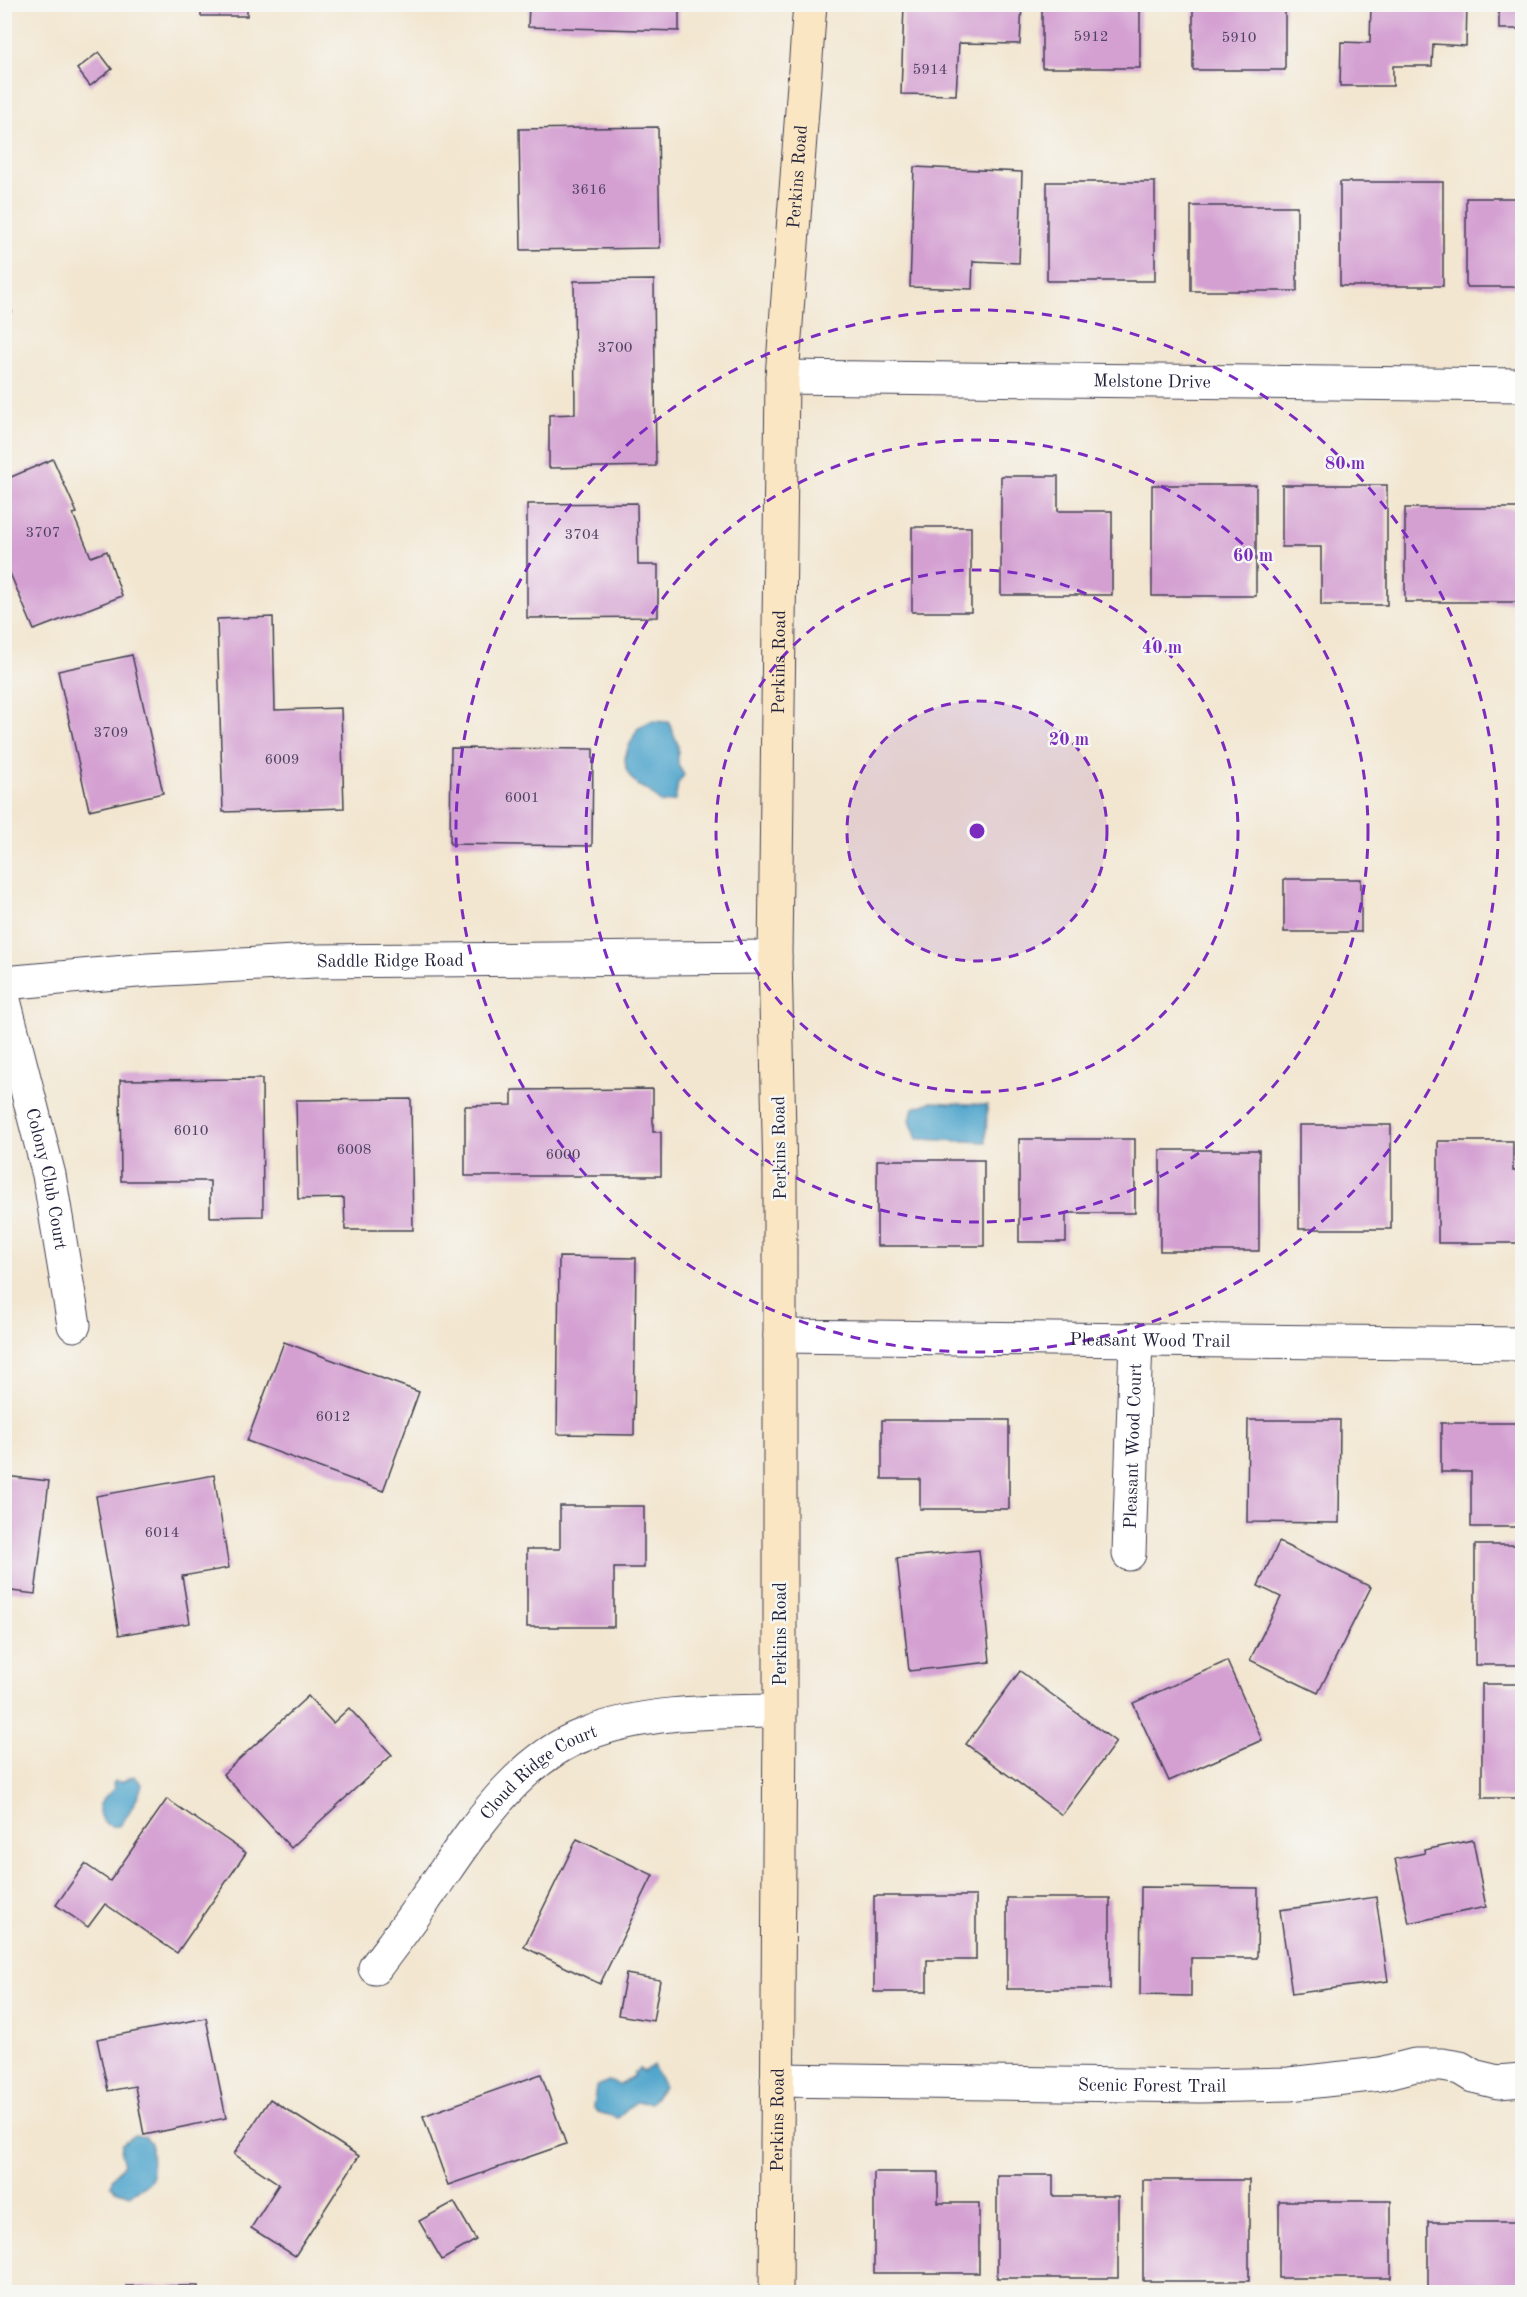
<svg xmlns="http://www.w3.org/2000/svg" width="1527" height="2297" viewBox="0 0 1527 2297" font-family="'Old Standard TT',serif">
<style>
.water{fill:#50a5cc;stroke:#396484;stroke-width:1.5}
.building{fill:#d4a0d2}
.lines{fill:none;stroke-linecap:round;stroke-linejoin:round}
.street-casing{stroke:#413f51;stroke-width:35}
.secondary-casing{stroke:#413f51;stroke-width:35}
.street{stroke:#fff;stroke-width:33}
.secondary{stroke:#fbe6c4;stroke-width:33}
.ring{fill:none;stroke:#7b2cbf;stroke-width:3;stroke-dasharray:10 8}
.labels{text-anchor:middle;stroke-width:5;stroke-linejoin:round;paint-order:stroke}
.number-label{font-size:15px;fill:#4e4261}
.street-label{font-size:18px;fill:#22223b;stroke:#f6f6f2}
.centre{fill:#7b2cbf;stroke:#f6f6f2;stroke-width:3}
.ring-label{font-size:18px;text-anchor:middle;font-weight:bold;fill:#7b2cbf;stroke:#f6f6f2;stroke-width:5;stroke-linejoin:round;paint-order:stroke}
</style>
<rect width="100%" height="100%" fill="#f6f6f2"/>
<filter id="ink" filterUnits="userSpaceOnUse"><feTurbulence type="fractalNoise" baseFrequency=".0167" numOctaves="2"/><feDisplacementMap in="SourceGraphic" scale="12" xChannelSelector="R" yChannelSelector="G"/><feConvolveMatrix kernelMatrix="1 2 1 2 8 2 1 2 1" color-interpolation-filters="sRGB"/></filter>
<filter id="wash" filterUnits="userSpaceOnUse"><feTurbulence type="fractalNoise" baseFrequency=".008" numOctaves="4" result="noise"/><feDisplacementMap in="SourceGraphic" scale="24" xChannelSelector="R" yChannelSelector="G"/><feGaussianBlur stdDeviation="1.35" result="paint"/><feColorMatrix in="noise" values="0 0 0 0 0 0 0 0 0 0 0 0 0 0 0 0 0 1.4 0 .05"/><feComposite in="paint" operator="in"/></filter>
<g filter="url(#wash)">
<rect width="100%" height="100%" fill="#f2e6d0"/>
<g class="water">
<polygon points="651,721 669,722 678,745 678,765 684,775 678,783 675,801 661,803 649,791 639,786 631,778 626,769 625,758 628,748 638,728"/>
<polygon points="931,1102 987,1105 986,1142 917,1139 910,1121 913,1108"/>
<path d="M134 1776 142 1784C142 1790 124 1823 119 1826 103 1828 93 1814 103 1799 106 1795 111 1793 114 1788L113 1784 115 1781 121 1782Z"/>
<polygon points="653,2065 664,2087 650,2103 636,2102 618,2118 598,2112 593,2107 596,2087 608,2081 620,2085 634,2076 634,2073 640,2069 643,2072"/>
<path d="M134 2135 146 2137 151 2143 152 2178C149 2185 137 2190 130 2195L115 2190 110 2185 113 2177 124 2164 121 2154 122 2144Z"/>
</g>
<g id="blocks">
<g class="building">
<rect x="201" y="4" width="46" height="12"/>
<polygon points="529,4 679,4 679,31 528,27"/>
<polygon points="904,4 1022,4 1020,44 959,43 956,95 901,94"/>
<rect x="1042" y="4" width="98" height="64"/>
<rect x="1193" y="4" width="92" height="66"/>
<polygon points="1371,4 1467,4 1466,46 1433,44 1432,66 1393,66 1393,86 1340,86 1341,42 1370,43"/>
<rect x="1499" y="4" width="23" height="25"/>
<polygon points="99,52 112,69 90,86 77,69"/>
<polygon points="658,127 660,248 521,250 519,129"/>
<polygon points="914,167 1022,172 1019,263 973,261 972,289 910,287"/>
<rect x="1047" y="182" width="108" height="99"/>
<rect x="1340" y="182" width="103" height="104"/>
<rect x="1466" y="198" width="56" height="89"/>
<rect x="1191" y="206" width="106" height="85"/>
<polygon points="654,280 656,466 549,468 549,415 575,414 574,281"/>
<polygon points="4,298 12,312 4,316"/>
<polygon points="53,459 77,513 73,514 91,557 107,551 122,596 34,630 4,559 4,480"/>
<polygon points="1001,476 1058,476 1058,511 1112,511 1112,595 1001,595"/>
<rect x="1152" y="485" width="104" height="111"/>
<polygon points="1282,485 1387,485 1387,605 1321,605 1321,547 1282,547"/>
<polygon points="637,503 638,565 658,565 658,617 527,618 527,504"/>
<rect x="1405" y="508" width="117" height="94"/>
<rect x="912" y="527" width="59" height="85"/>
<polygon points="273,617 275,710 341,708 344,808 223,812 217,619"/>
<polygon points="132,655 163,793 89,810 58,671"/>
<polygon points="451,748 593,749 592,846 450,844"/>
<rect x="1284" y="879" width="77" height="53"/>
<polygon points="262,1079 263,1216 210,1217 210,1181 121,1181 120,1080"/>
<polygon points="653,1089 653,1132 661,1132 661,1176 465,1176 465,1106 512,1105 512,1090"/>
<polygon points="411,1099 413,1230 345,1230 344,1198 298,1199 296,1100"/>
<rect x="1299" y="1125" width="92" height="104"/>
<polygon points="1019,1139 1135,1139 1135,1213 1066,1213 1066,1242 1019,1242"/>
<polygon points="1438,1141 1513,1141 1513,1171 1522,1171 1522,1243 1438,1243"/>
<rect x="1160" y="1150" width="99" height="101"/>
<rect x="877" y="1160" width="107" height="86"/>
<polygon points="559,1257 636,1258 634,1435 557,1434"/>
<polygon points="284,1342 419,1392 383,1491 247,1441"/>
<polygon points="882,1420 1009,1420 1009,1509 920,1509 920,1479 882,1479"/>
<polygon points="1248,1420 1340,1420 1339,1523 1247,1522"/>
<polygon points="1441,1423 1522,1423 1522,1527 1471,1527 1471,1472 1441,1472"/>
<polygon points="214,1475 229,1568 182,1576 190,1623 119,1635 96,1496"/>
<polygon points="4,1476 49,1481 35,1594 4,1590"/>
<polygon points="560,1506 644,1506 644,1568 614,1568 614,1627 527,1627 527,1549 560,1549"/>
<polygon points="1279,1542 1371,1587 1318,1693 1250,1660 1281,1597 1258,1586"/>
<rect x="1475" y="1545" width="47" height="120"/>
<polygon points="979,1550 990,1662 909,1671 897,1558"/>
<polygon points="1227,1661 1262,1740 1169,1781 1133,1703"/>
<polygon points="1020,1671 1116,1742 1062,1815 966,1744"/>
<rect x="1482" y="1684" width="40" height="114"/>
<polygon points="308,1696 333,1723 349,1708 392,1755 291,1848 223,1774"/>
<polygon points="167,1799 246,1853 177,1953 105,1904 88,1927 56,1905 85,1864 110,1881"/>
<polygon points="577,1839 653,1875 600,1984 524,1947"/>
<polygon points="1473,1840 1486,1907 1409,1923 1395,1859 1425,1853 1424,1850"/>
<polygon points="1141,1887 1258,1888 1257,1958 1191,1958 1191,1996 1140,1995"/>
<polygon points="874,1896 976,1896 976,1960 927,1960 927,1992 874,1992"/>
<polygon points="1376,1897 1388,1981 1292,1994 1280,1910"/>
<rect x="1007" y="1898" width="103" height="91"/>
<polygon points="626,1974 660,1980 653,2021 618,2015"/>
<polygon points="206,2018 226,2118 144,2135 135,2086 108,2091 97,2039"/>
<polygon points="541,2074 566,2144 448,2185 423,2116"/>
<polygon points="270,2099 359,2156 295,2256 251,2228 279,2184 234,2154"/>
<polygon points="874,2172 938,2172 938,2203 979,2203 979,2273 874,2273"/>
<polygon points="997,2175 1053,2175 1053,2196 1118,2196 1118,2278 997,2278"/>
<rect x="1143" y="2180" width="106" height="101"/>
<rect x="1279" y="2201" width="112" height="77"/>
<polygon points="454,2202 476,2240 442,2260 419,2221"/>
<rect x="1428" y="2222" width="94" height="70"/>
<rect x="126" y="2286" width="72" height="6"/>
</g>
</g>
</g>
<g filter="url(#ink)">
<use href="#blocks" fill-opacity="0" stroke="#413f51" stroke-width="1.5"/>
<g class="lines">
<g class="street-casing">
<g id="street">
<path id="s1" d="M782 377 1522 385"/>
<path id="s2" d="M4 983 148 970 314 961 775 957"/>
<path id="s3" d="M4 1000 49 1175 74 1325"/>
<path id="s4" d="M780 1336 1522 1344"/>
<path id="s5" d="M1129 1554 1136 1339"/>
<path id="s6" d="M375 1968C392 1945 410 1922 426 1898 469 1838 513 1761 586 1734 648 1710 715 1712 780 1711"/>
<path id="s7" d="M777 2080 1200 2086 1289 2084 1380 2074 1415 2065H1442L1460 2068 1473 2076 1498 2082 1522 2080"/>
</g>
</g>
<g class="secondary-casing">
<g id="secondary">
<path id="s8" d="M776 2292 780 1711V1177L775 957 782 377 810 4"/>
</g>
</g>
<use href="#street" class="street"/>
<use href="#secondary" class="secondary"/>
</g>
</g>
<circle cx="977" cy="831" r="130" fill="#7b2cbf" fill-opacity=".12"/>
<g class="ring">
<circle cx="977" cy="831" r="130"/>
<circle cx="977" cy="831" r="261"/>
<circle cx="977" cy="831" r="391"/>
<circle cx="977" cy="831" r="521"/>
</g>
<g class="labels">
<g class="number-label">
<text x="1091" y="41">5912</text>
<text x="1239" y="42">5910</text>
<text x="930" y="74">5914</text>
<text x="589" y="194">3616</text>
<text x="615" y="352">3700</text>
<text x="43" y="537">3707</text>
<text x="582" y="539">3704</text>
<text x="111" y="737">3709</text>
<text x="282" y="764">6009</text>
<text x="522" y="802">6001</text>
<text x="191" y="1135">6010</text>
<text x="354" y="1154">6008</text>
<text x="563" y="1159">6000</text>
<text x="333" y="1421">6012</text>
<text x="162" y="1537">6014</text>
</g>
<g class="street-label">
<text dy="6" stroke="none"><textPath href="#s8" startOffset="2116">Perkins Road</textPath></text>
<text dy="6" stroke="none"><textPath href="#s1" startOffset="370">Melstone Drive</textPath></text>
<text dy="6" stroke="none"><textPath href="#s8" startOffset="1630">Perkins Road</textPath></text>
<text dy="6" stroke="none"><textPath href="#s2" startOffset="387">Saddle Ridge Road</textPath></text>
<text transform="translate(779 1148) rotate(-91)" y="6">Perkins Road</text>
<text dy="6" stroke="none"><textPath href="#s3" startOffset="184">Colony Club Court</textPath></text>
<text dy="6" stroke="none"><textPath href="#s4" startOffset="370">Pleasant Wood Trail</textPath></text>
<text dy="6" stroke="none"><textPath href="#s5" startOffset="108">Pleasant Wood Court</textPath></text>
<text transform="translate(780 1634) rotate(-90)" y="6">Perkins Road</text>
<text dy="6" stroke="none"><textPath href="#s6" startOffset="258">Cloud Ridge Court</textPath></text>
<text dy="6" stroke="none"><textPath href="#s7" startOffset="375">Scenic Forest Trail</textPath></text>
<text dy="6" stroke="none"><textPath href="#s8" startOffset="172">Perkins Road</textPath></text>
</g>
</g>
<circle cx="977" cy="831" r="9" class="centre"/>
<g class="ring-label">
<text x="1345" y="469">80 m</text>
<text x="1253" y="561">60 m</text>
<text x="1162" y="653">40 m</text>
<text x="1069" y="745">20 m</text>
</g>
<rect width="1527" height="2297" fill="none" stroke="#f6f6f2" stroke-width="24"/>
</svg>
